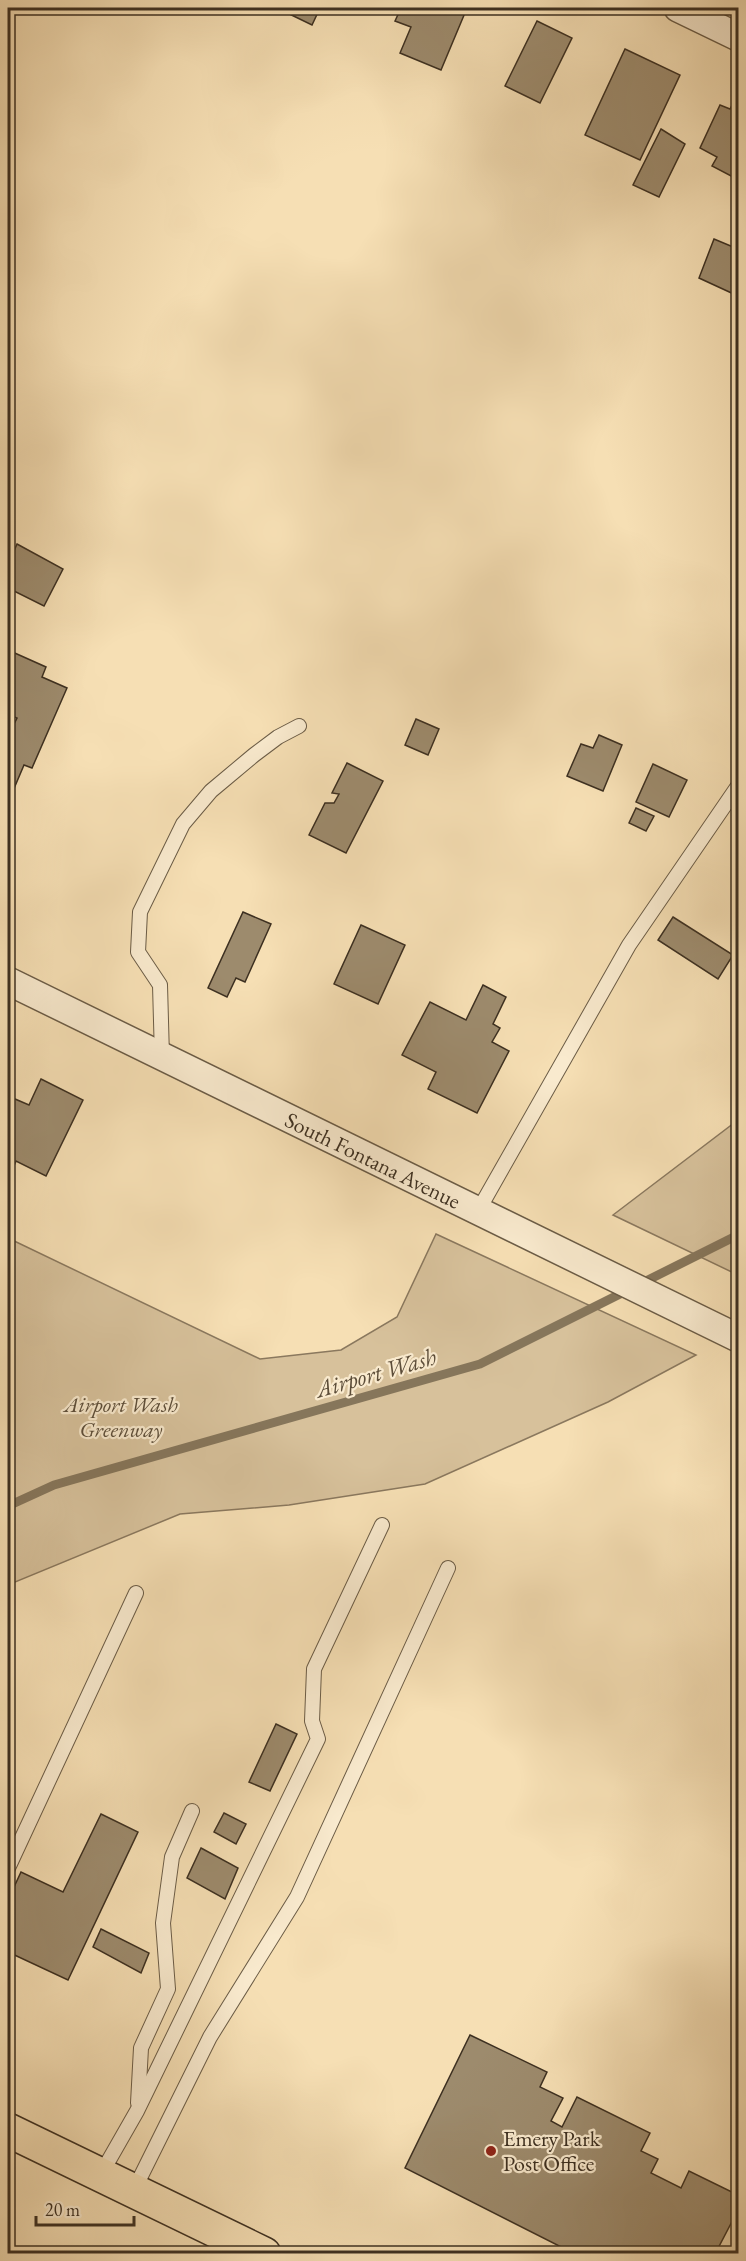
<svg xmlns="http://www.w3.org/2000/svg" width="746" height="2261" viewBox="0 0 746 2261" font-family="'EB Garamond',serif">
<style>
.green{fill:#d7c19b;stroke:#8a785e;stroke-width:1.5}
.lines{fill:none;stroke-linecap:round;stroke-linejoin:round}
.stream{stroke:#86765b;stroke-width:9}
.building{fill:#9d8b6d;stroke:#3d3021;stroke-width:1.5}
.lane-casing{stroke:#6b5c46;stroke-width:16}
.street-casing{stroke:#6b5c46;stroke-width:30}
.primary-casing{stroke:#3d3021;stroke-width:36}
.lane{stroke:#f9eace;stroke-width:14}
.street{stroke:#f9eace;stroke-width:27}
.primary{stroke:#f6dfb4;stroke-width:33}
.poi-dot{fill:#8f2418;stroke:#f9eace;stroke-width:2}
.labels{text-anchor:middle;stroke-width:4.5;stroke-linejoin:round;paint-order:stroke}
.street-label{font-size:22px;fill:#3d3021;stroke:#f9eace}
.park-label{font-size:22px;font-style:italic;fill:#5c4d39;stroke:#f9eace}
.poi-label{font-size:22px;fill:#3d3021;stroke:#f9eace;text-anchor:start}
.water-label{font-size:24px;font-style:italic;fill:#5c4d39;stroke:#f9eace}
</style>
<rect width="100%" height="100%" fill="#f6dfb4"/>
<filter id="stains"><feTurbulence type="fractalNoise" baseFrequency=".00333" numOctaves="4"/><feColorMatrix values="0 0 0 0 .2 0 0 0 0 .09 0 0 0 0 .02 0 0 0 .5 -.17"/></filter>
<radialGradient id="worn" r=".72"><stop offset=".6" stop-color="#630" stop-opacity="0"/><stop offset="1" stop-color="#630" stop-opacity=".3"/></radialGradient>
<g class="green">
<polygon points="738,1120 738,1275 613,1215"/>
<polygon points="436,1234 696,1355 608,1402 425,1484 289,1505 180,1514 8,1585 8,1238 260,1359 341,1350 397,1317"/>
</g>
<g class="lines">
<polyline class="stream" points="8,1506 54,1485 480,1364 738,1235"/>
</g>
<g class="building">
<polygon points="277,8 320,8 312,25"/>
<polygon points="401,8 467,8 441,70 400,53 411,27 395,21"/>
<polygon points="537,21 572,38 540,103 505,86"/>
<polygon points="625,49 680,75 640,160 585,135"/>
<polygon points="737,95 738,167 733,177 712,166 717,157 700,148 720,105 730,109"/>
<polygon points="661,129 685,144 659,197 633,185"/>
<polygon points="714,239 738,249 738,296 699,278"/>
<polygon points="17,544 63,569 44,606 8,588 8,565"/>
<polygon points="8,650 46,667 42,677 67,688 32,768 24,765 10,798 8,796 8,730 11,730 17,718 8,714"/>
<polygon points="416,719 439,729 428,755 405,745"/>
<polygon points="599,735 622,745 603,791 567,776 581,744 593,748"/>
<polygon points="347,763 383,781 346,853 309,835 325,803 334,803 339,794 332,793"/>
<polygon points="653,764 687,780 669,817 636,802"/>
<polygon points="636,808 654,816 646,831 629,823"/>
<polygon points="243,912 271,924 245,982 236,978 227,997 208,988"/>
<polygon points="673,917 733,955 718,979 658,940"/>
<polygon points="361,925 405,945 378,1004 334,984"/>
<polygon points="483,985 506,997 493,1024 500,1028 492,1042 509,1051 477,1113 428,1089 436,1072 402,1055 430,1002 466,1020"/>
<polygon points="41,1079 83,1100 46,1176 16,1161 11,1173 8,1171 8,1096 29,1105"/>
<polygon points="276,1724 297,1734 270,1791 249,1782"/>
<polygon points="224,1813 246,1824 236,1844 214,1832"/>
<polygon points="101,1814 138,1832 68,1980 8,1952 8,1900 21,1872 63,1892"/>
<polygon points="201,1848 238,1868 225,1899 187,1878"/>
<polygon points="101,1929 149,1953 141,1973 93,1947"/>
<polygon points="470,2035 547,2072 540,2087 563,2098 551,2121 562,2127 577,2097 650,2133 641,2151 658,2159 651,2173 681,2188 689,2171 738,2195 738,2210 715,2254 575,2254 405,2168"/>
</g>
<g class="lines">
<g class="lane-casing">
<g id="lane">
<polyline points="162,1057 160,985 138,952 140,912 183,824 211,791 254,755 278,737 299,726"/>
<polyline points="478,1211 629,945 738,786"/>
<polyline points="8,1868 136,1593"/>
<polyline points="138,2103 141,2048 168,1989 163,1923 172,1857 192,1811"/>
<polyline points="101,2174 137,2111 318,1739 312,1721 314,1669 382,1525"/>
<polyline points="134,2190 210,2037 297,1897 448,1568"/>
</g>
</g>
<g class="street-casing">
<g id="street">
<polyline points="678,8 738,37"/>
<polyline points="8,981 738,1338"/>
</g>
</g>
<g class="primary-casing">
<polyline id="primary" points="8,2130 264,2254"/>
</g>
<use href="#lane" class="lane"/>
<use href="#street" class="street"/>
<use href="#primary" class="primary"/>
</g>
<circle class="poi-dot" cx="491" cy="2151" r="6"/>
<g class="labels">
<g class="street-label">
<text transform="translate(373 1160) rotate(26)" y="8">South Fontana Avenue</text>
</g>
<g class="park-label">
<text x="121" y="1412">Airport Wash<tspan x="121" dy="25">Greenway</tspan></text>
</g>
<g class="poi-label">
<text x="503" y="2146">Emery Park<tspan x="503" dy="25">Post Office</tspan></text>
</g>
<g class="water-label">
<text transform="translate(376 1373) rotate(-16)" y="8">Airport Wash</text>
</g>
</g>
<rect width="746" height="2261" fill="none" stroke="#f6dfb4" stroke-width="30"/>
<rect x="9" y="9" width="728" height="2243" fill="none" stroke="#3d3021" stroke-width="3"/>
<rect x="15" y="15" width="716" height="2231" fill="none" stroke="#3d3021" stroke-width="1.5"/>
<path d="M36 2216v9h98v-9" fill="none" stroke="#3d3021" stroke-width="3"/>
<text x="45" y="2216" font-size="18" fill="#3d3021" stroke="#f9eace" stroke-width="4.5" paint-order="stroke">20 m</text>
<rect width="100%" height="100%" filter="url(#stains)"/>
<rect width="100%" height="100%" fill="url(#worn)"/>
</svg>
